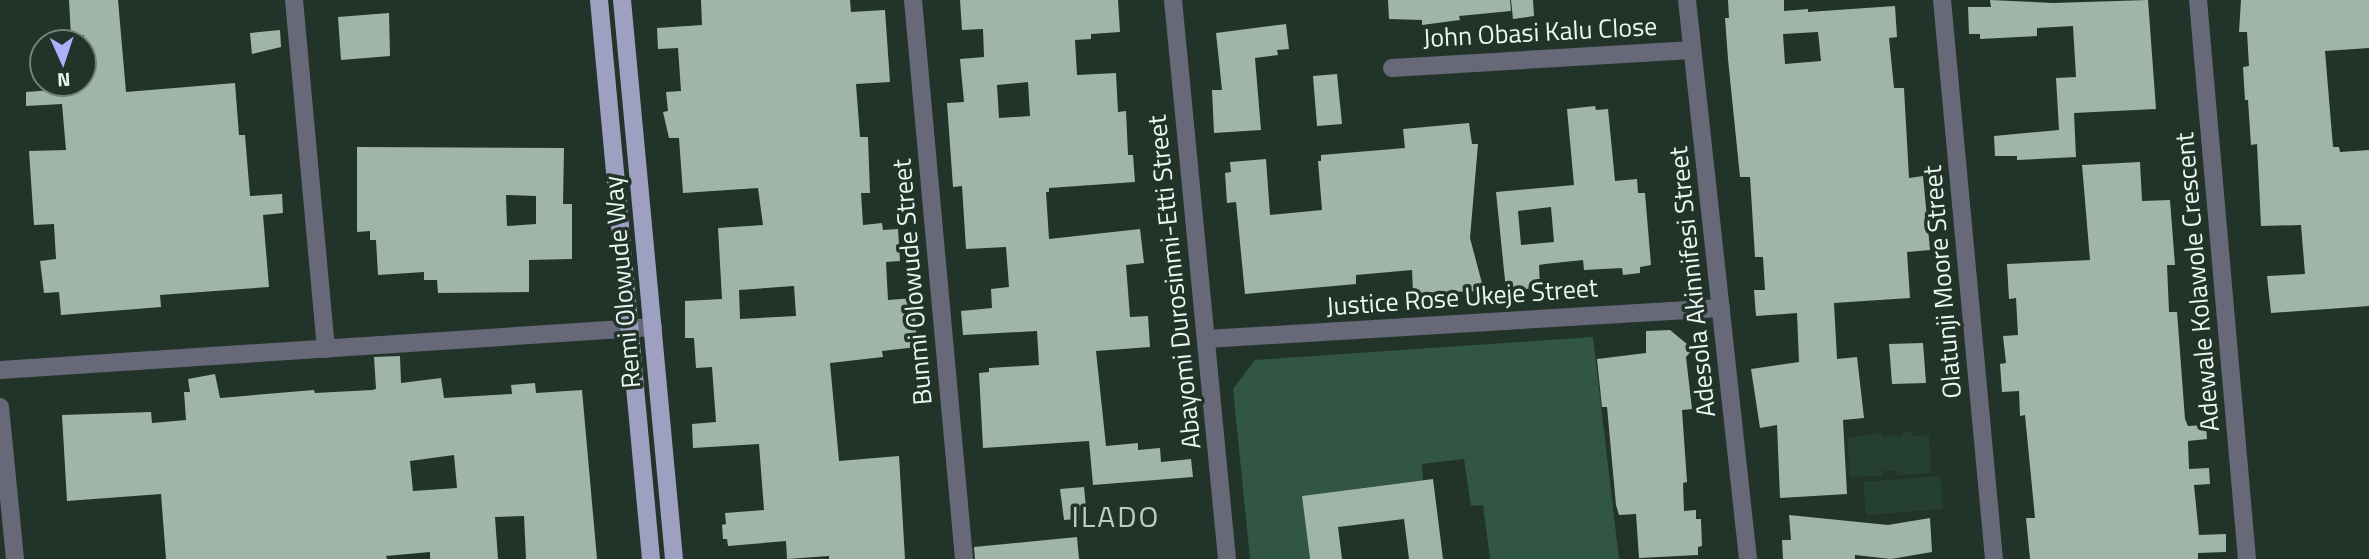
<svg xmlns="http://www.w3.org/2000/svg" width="2369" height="559" viewBox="0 0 2369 559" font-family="'Titillium Web',sans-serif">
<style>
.built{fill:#263f33}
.green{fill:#325645}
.building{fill:#a0b5aa;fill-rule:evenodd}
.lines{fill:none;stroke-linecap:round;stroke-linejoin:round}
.minor{stroke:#676878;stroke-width:18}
.major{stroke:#9ea0c1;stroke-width:18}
.labels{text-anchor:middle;stroke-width:7;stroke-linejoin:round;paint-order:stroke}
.street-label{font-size:26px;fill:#ebf6f0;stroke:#22332a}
.quarter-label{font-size:30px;letter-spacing:2px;fill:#b9cec3;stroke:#22332a}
</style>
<rect width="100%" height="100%" fill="#22332a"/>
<g class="built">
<polygon points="1912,432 1912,436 1929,435 1931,473 1897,475 1897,470 1883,471 1882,476 1849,477 1848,438 1881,433 1882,437 1902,436 1902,433"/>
<polygon points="1940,476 1943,509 1866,515 1863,482"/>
</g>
<polygon class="green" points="1593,337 1619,559 1490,559 1483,505 1471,506 1464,459 1422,464 1423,480 1302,496 1310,559 1250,559 1233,389 1255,360"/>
<g class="building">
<polygon points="69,0 118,0 126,92 235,83 239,135 245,135 250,196 282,194 283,213 263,215 269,287 160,295 161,307 61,315 59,292 44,293 40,261 56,259 54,224 34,225 29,151 66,150 62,104 26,106 26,92 53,90 53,84 84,84 84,35 71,36"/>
<path d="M701 0H850L851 12 885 10 890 82 856 84 860 137H868L870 193H861L863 225 882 223 883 230 898 229 900 261 886 262 888 300 914 298 917 347 882 351 883 357 830 363 839 461 899 456 905 559H829V556L787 559 786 541 728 546 727 539H723L722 525 726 524 725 513 764 510 759 444 693 448 692 424 716 422 712 367 696 368 694 338H685V301L722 299 718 228 763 225 758 188 683 193 679 138H669L663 112 668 111 666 92 681 91 678 48 658 49 657 28 702 25ZM794 286 796 316 740 319 739 290Z"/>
<path d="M960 0H1118L1120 32 1091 34V39L1075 40 1077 75 1116 73 1118 112 1126 111 1128 155H1133L1135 182 1049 188V192H1046L1049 239 1140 229 1144 263 1126 265 1130 317 1148 316 1150 347 1096 351 1106 446 1138 443V450L1160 448 1161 462 1191 459 1193 477 1093 485 1089 441 983 448 979 373 989 372V368L1039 365 1037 331 963 335 961 311 992 308 991 289 1009 287 1006 247 966 249 962 186 953 187 947 103 964 102 960 59 984 57 983 29 962 30ZM1028 82 1030 116 999 118 997 85Z"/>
<polygon points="1388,0 1510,0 1511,11 1459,16 1460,20 1422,25 1422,20 1389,19"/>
<polygon points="1511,0 1533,0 1534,16 1513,19"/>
<path d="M1728 0H1784V11L1808 9V12L1895 6 1897 37 1889 38 1894 88H1904L1909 178 1923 176 1930 250 1907 252 1910 298 1834 303 1837 359 1857 357 1864 418 1843 420 1847 494 1780 498 1777 425 1760 428 1751 369 1799 362 1797 313 1756 316 1754 290H1765L1763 257H1755L1750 177H1740L1728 59 1725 18H1729ZM1818 32 1821 61 1785 64 1783 34Z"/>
<polygon points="1990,0 2053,3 2148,0 2156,109 2074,113 2076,157 2017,160 2017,156 1995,156 1994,136 2059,130 2056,78 2076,77 2073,26 2037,28 2037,36 1980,39 1980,34 1969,34 1968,7 1991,7"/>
<polygon points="2241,0 2369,0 2369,48 2325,51 2333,147 2339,147 2340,152 2369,150 2369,306 2271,313 2267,276 2305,274 2301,225 2261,226 2257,144 2251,145 2248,100 2245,100 2243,67 2249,66 2247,32 2239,32"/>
<polygon points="389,13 390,56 341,60 338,17"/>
<polygon points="1286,24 1289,49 1277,50 1278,55 1255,58 1261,130 1214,133 1212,90 1222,90 1216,33"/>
<polygon points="280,30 281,47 252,54 250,33"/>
<polygon points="1337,74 1342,124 1317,126 1313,76"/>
<path d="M1595 106 1596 110 1608 109 1615 181 1637 179 1638 193H1645L1651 265 1640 267V273L1623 275 1622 268 1584 270 1583 260 1545 264 1539 265 1540 288 1506 290 1496 192 1574 185 1567 109ZM1551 207 1554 242 1521 245 1518 211Z"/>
<polygon points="1469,123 1472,144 1478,144 1470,238 1484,291 1413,293 1412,270 1356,275 1356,284 1245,294 1236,202 1227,203 1225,173 1231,172 1230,162 1266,159 1270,215 1322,210 1318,161 1321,161 1321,155 1405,148 1403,129"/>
<path d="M357 147 564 148 563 204H572V259L529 260V292L438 293 437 280H424V272L378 275 376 240H370V231L357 232ZM506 195 536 196V224L507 226Z"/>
<polygon points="2140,162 2142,201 2170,200 2175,265 2167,265 2169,312 2177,312 2185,419 2188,426 2206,425 2207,439 2188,441 2189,469 2209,468 2210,484 2194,485 2199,535 2226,534 2226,552 2198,553 2198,559 2030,559 2026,518 2035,518 2025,415 2020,416 2019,391 2002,392 2000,364 2006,363 2003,336 2018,335 2016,298 2009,299 2007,264 2090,260 2082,165"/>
<polygon points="1670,330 1693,349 1686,357 1692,409 1682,410 1687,482 1683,483 1684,511 1696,510 1696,519 1701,519 1702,546 1698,547 1698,555 1639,558 1636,514 1619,515 1616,505 1607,407 1602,407 1597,359 1646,353 1646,331"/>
<polygon points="1923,343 1926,383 1892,384 1889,344"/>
<path d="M400 356 401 383 441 378 444 398 512 394 511 385 535 383 536 393 582 390 597 559H526L524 516 495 517 498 559H430V552L386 556 387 559H166L161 494 67 501 62 415 151 412 152 423 186 420 184 392H190L188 379 215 374 220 398 314 390 315 393 372 390 376 389 374 357ZM454 455 457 488 413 491 410 461Z"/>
<polygon points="1433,479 1443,559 1409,559 1404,519 1338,527 1342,559 1310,559 1302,496"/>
<polygon points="1084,487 1087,518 1064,520 1060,489"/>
<polygon points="1789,515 1888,525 1930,518 1932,552 1891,559 1855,555 1855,559 1783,559 1782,540 1791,540"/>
<polygon points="1077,537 1079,559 975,559 974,547"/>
</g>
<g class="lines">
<g class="minor">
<polyline points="294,0 326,349"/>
<polyline points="913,0 964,559"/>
<polyline points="1173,0 1227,559"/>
<polyline points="1687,0 1748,559"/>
<polyline points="1942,0 1994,559"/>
<polyline points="2198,0 2247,559"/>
<polyline points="1392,68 1692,50"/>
<polyline points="1206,339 1721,308"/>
<polyline points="0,370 653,327"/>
<polyline points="0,407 15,559"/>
</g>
<g class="major">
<polyline points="599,0 651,559"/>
<polyline points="622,0 674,559"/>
</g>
</g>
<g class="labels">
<g class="street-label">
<text transform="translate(1540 32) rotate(-3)" y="9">John Obasi Kalu Close</text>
<text transform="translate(622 282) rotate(-95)" y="9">Remi Olowude Way</text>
<text transform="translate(912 282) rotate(-95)" y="9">Bunmi Olowude Street</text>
<text transform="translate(1174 282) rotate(-96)" y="9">Abayomi Durosinmi-Etti Street</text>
<text transform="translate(1692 282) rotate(-96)" y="9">Adesola Akinnifesi Street</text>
<text transform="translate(1942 282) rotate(-95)" y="9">Olatunji Moore Street</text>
<text transform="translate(2197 282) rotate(-95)" y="9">Adewale Kolawole Crescent</text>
<text transform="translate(1462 297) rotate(-4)" y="9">Justice Rose Ukeje Street</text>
</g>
<g class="quarter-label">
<text x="1116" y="527">ILADO</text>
</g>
</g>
<g transform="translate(63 63) rotate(177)"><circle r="33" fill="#22332a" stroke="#728179" stroke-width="2"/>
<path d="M0-5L12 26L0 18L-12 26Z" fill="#adaffb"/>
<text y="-10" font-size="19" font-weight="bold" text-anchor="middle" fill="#ebf6f0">N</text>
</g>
</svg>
